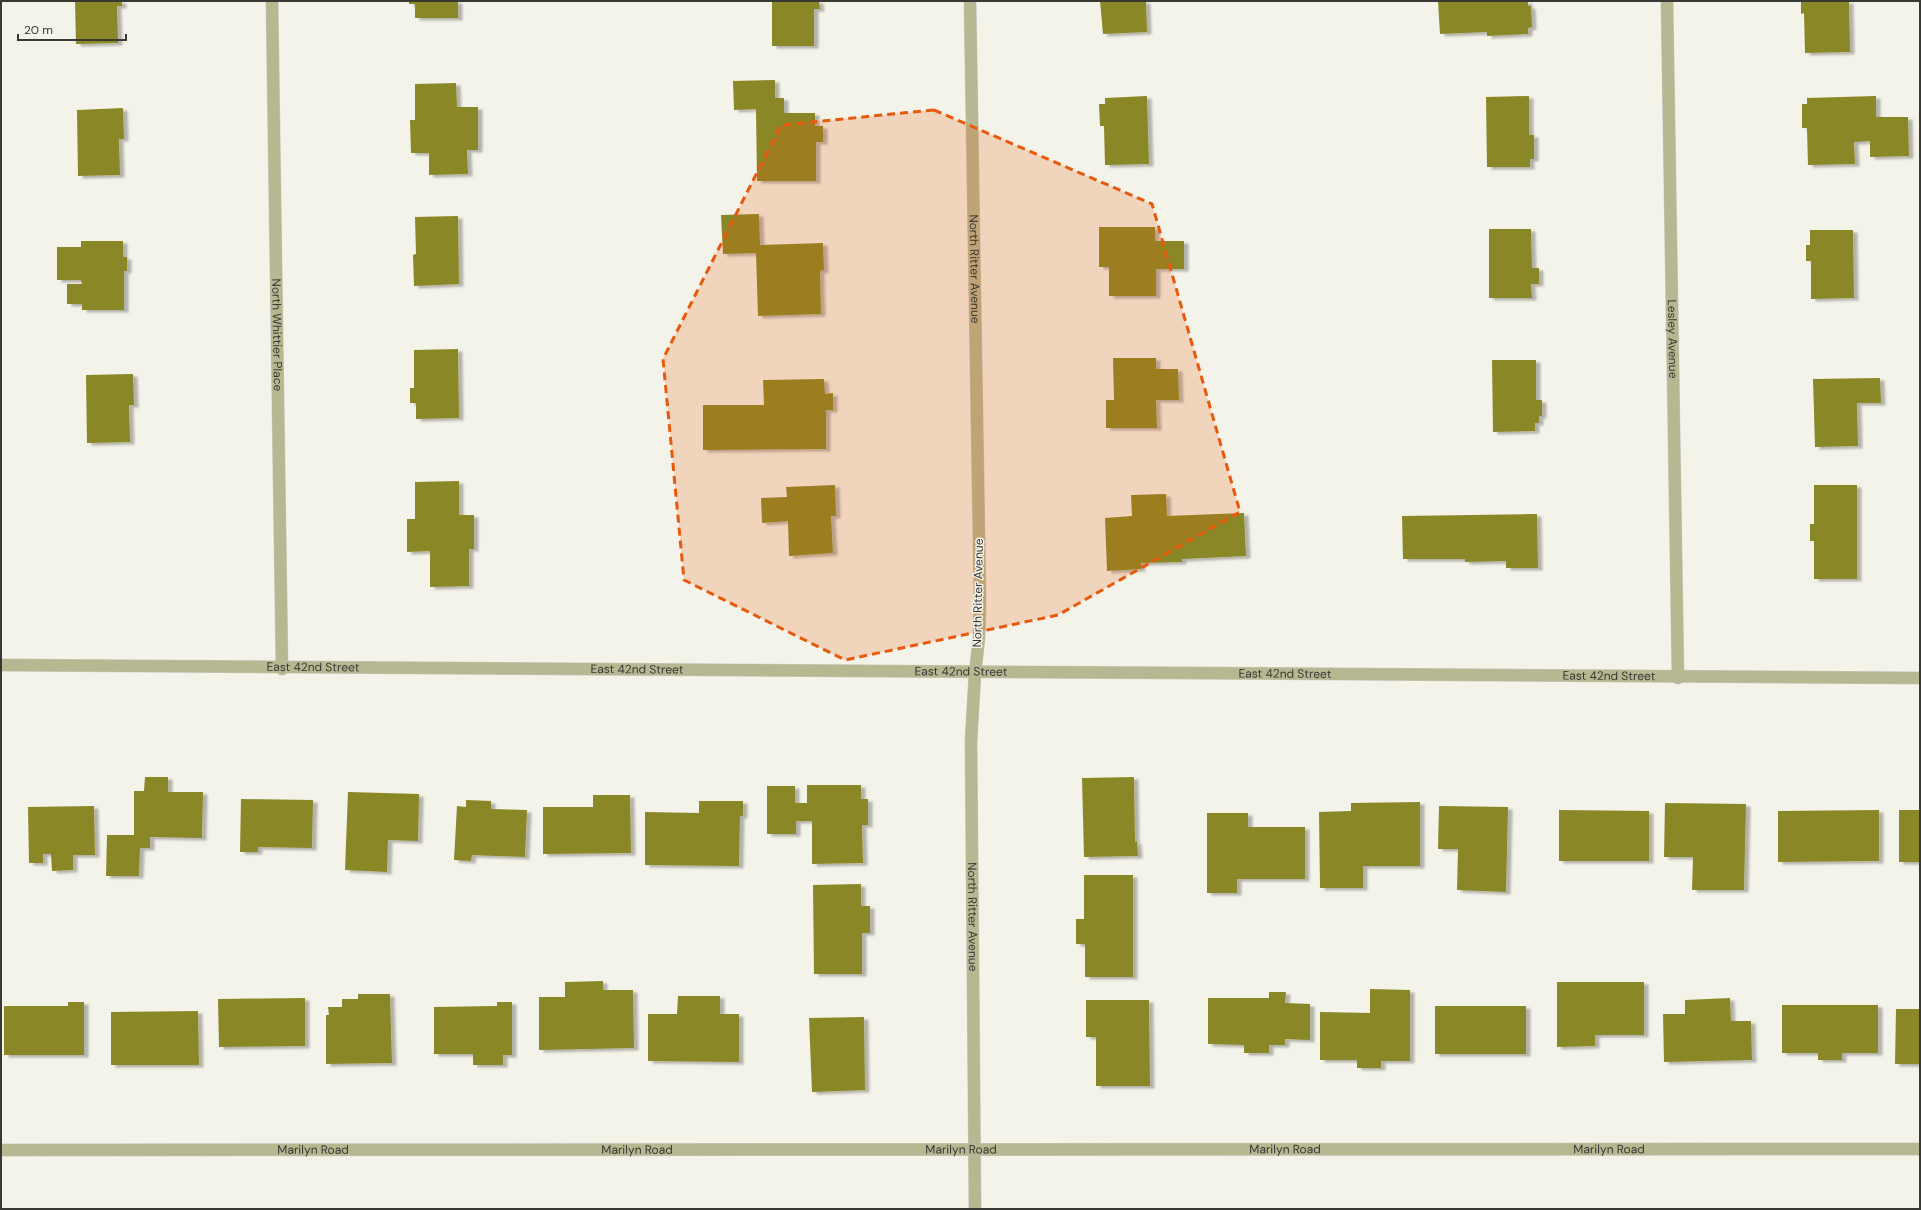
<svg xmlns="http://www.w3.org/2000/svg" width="1921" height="1210" viewBox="0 0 1921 1210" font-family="'DM Sans',sans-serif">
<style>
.building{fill:#8a8727;filter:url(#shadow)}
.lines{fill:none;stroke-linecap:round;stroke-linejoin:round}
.minor-casing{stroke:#cecec5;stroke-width:13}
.tertiary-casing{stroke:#cecec5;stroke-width:13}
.minor{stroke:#b7b791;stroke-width:12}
.tertiary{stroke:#b7b791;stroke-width:12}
.marked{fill:#e8590c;fill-opacity:0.2;stroke:#e8590c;stroke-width:3;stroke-dasharray:8 5;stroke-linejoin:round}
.labels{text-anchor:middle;stroke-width:3;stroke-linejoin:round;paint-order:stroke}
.street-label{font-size:12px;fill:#383834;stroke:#f3f3e9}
</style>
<defs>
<filter id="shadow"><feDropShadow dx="4.5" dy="2.5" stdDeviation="1" flood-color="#0004"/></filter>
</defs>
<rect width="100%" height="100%" fill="#f3f3e9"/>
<g class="building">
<polygon points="75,1 122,1 122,6 117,6 118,43 76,44"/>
<polygon points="409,1 458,1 458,18 415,18 415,4 409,4"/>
<polygon points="772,1 819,1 820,9 814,9 814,46 772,46"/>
<polygon points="1100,1 1146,1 1147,32 1103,34"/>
<polygon points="1438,1 1528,1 1528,6 1531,6 1532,27 1528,28 1528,34 1487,36 1487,32 1440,34"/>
<polygon points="1801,1 1849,1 1850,52 1805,53 1804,13 1801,14"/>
<polygon points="775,80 775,98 784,98 784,113 815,113 815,126 823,126 823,142 816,142 816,181 757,181 756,109 734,110 733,81"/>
<polygon points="456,83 457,107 478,107 478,150 467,150 468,174 429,175 429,153 411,153 410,120 415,120 415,84"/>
<polygon points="1147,96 1149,164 1105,165 1104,126 1100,126 1099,104 1105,104 1105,98"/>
<polygon points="1529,96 1529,135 1534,135 1534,159 1530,159 1530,167 1487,167 1486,97"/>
<polygon points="1876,96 1876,117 1908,117 1909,156 1870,157 1870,141 1854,142 1855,164 1808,165 1807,128 1802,128 1802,104 1807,104 1807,98"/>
<polygon points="123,108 124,139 119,139 120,175 78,176 77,110"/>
<polygon points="759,214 760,245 823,243 824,270 820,271 821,314 758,316 756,253 723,254 721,215"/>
<polygon points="458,216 459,284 414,286 413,255 416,254 415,217"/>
<polygon points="1099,227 1155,227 1155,241 1184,241 1184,269 1156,269 1156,296 1109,296 1109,267 1099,267"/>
<polygon points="1489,229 1531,229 1532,268 1539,268 1539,284 1531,284 1532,298 1489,298"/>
<polygon points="1810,230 1853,230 1854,298 1811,299 1811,261 1806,261 1806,245 1810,245"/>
<polygon points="81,241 123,241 123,257 127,257 127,271 124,271 124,310 82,310 82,304 67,304 67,284 82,284 81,280 57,280 57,247 81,247"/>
<polygon points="458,349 459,418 416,419 416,403 410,403 410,388 414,388 414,350"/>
<polygon points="1113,358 1156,358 1156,369 1178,369 1179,400 1156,400 1157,428 1106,428 1106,400 1114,400"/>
<polygon points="1492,360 1536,360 1536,400 1542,400 1542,416 1539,416 1539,423 1535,423 1535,431 1493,432"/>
<polygon points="133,374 134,405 129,405 130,442 87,443 86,375"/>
<polygon points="1880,378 1881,403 1857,403 1858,446 1815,447 1813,379"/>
<polygon points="824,379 825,394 833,393 833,410 826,410 826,449 703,450 703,405 764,405 763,380"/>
<polygon points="459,481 459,515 474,515 474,549 469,549 469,586 430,587 430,551 407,552 407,519 415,519 415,482"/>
<polygon points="835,485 836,516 831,516 833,553 789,556 788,521 762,523 761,498 787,497 786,487"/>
<polygon points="1814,485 1857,485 1857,579 1814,579 1814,541 1810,541 1810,524 1814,524"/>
<polygon points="1166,494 1167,516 1244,513 1246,556 1182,559 1182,562 1141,563 1141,569 1107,571 1105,518 1132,516 1131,495"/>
<polygon points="1537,514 1538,568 1506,568 1506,561 1465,562 1465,559 1403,559 1402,516"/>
<polygon points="145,777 168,777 168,792 203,792 202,838 150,837 150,848 140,848 139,876 106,876 107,835 134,835 134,791 144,791"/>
<polygon points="1134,777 1135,842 1137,841 1138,856 1084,857 1082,778"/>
<polygon points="807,785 861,785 861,799 868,799 868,825 862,825 863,863 812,864 812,821 796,821 796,834 767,834 767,786 795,786 795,803 807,803"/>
<polygon points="348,792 419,794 418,841 388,840 387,872 345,870"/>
<polygon points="593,795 630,795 631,853 543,854 543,807 593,807"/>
<polygon points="241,799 313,800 312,848 258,847 258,852 240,852"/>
<polygon points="466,800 491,801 491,809 527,810 525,857 472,855 471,861 454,860 457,806 466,807"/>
<polygon points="699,801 743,801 743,816 740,816 739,866 645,865 645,812 699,813"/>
<polygon points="1420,802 1420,866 1363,866 1363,888 1320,888 1319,812 1351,811 1351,803"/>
<polygon points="1665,803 1746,804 1744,890 1692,890 1693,857 1664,857"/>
<polygon points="94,806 95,855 73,855 73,870 52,871 51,854 43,854 43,863 29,863 28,807"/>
<polygon points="1439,806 1508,807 1506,892 1457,890 1458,849 1438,849"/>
<polygon points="1559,810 1649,811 1649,861 1559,861"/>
<polygon points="1879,810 1879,861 1778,862 1778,811"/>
<rect x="1899" y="810" width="21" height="52"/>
<polygon points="1207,813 1248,813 1248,827 1305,827 1305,879 1237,879 1237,893 1207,893"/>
<polygon points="1084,875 1133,875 1133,977 1085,977 1085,944 1076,944 1076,919 1084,919"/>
<polygon points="861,884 861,906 870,906 870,933 862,933 862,974 814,974 813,885"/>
<polygon points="603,981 603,990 633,990 634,1048 539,1050 539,997 565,997 565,982"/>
<polygon points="1557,982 1644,982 1644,1035 1595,1035 1595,1046 1557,1047"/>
<polygon points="1370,989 1410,990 1410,1061 1381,1061 1381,1068 1357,1068 1357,1060 1320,1060 1320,1012 1370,1013"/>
<polygon points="1269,992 1286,992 1285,1003 1310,1004 1310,1040 1285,1039 1285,1045 1269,1045 1269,1053 1244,1053 1244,1045 1208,1044 1208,998 1269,998"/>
<polygon points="358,994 390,994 392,1063 326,1064 326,1015 329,1015 328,1007 342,1007 342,999 358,999"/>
<polygon points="678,996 720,996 720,1014 739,1014 739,1062 648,1061 648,1014 677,1014"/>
<polygon points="305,998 305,1046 219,1047 218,999"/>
<polygon points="1730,998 1731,1021 1751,1021 1752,1060 1664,1062 1663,1014 1685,1014 1685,1000"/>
<polygon points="1086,1000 1149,1000 1150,1086 1096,1086 1096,1037 1086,1037"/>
<polygon points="68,1002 84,1002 84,1055 4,1055 4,1006 68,1006"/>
<polygon points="497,1002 512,1002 512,1055 503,1055 503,1065 473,1065 473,1054 434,1054 434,1007 497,1006"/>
<polygon points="1782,1005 1878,1005 1878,1053 1842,1053 1842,1060 1818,1060 1818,1053 1782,1053"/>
<rect x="1435" y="1006" width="91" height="48"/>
<polygon points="1896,1009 1920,1009 1920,1064 1895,1064"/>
<polygon points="198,1011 199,1065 111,1065 111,1012"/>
<polygon points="864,1017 865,1090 812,1092 809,1018"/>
</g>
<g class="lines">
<g class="minor-casing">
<g id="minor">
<path id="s1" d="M272 1 282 669"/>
<path id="s2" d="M970 1 980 600 979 638 975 673"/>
<path id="s3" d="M1667 1 1678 678"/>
<path id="s4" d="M1 1150 1920 1149"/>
</g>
</g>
<g class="tertiary-casing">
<g id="tertiary">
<path id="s5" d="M1 665 1920 678"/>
<path id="s6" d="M975 673 971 741 975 1209"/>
</g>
</g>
<use href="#minor" class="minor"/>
<use href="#tertiary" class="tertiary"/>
</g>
<path class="marked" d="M934 110 1152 204 1240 512 1058 615 845 660 684 580 663 359 781 125Z"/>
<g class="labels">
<g class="street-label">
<text dy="4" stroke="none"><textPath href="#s2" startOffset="268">North Ritter Avenue</textPath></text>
<text dy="4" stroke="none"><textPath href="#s1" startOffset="334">North Whittier Place</textPath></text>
<text dy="4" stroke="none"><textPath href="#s3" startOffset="338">Lesley Avenue</textPath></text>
<text transform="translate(978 593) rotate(-89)" y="4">North Ritter Avenue</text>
<text dy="4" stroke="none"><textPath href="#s5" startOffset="312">East 42nd Street</textPath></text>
<text dy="4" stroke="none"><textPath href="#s5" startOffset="636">East 42nd Street</textPath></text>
<text dy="4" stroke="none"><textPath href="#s5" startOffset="960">East 42nd Street</textPath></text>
<text dy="4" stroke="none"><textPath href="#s5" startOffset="1284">East 42nd Street</textPath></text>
<text dy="4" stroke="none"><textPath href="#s5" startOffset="1608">East 42nd Street</textPath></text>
<text dy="4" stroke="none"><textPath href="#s6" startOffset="244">North Ritter Avenue</textPath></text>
<text dy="4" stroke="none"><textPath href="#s4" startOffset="960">Marilyn Road</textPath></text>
<text dy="4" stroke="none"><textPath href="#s4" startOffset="1284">Marilyn Road</textPath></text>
<text dy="4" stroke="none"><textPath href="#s4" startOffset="1608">Marilyn Road</textPath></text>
<text dy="4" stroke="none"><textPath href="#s4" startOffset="312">Marilyn Road</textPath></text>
<text dy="4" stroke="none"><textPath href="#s4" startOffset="636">Marilyn Road</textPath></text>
</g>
</g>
<rect width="1921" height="1210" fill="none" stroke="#383834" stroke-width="4"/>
<path d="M18 34v6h108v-6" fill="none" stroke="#383834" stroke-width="2"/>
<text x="24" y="34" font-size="12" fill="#383834" stroke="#f3f3e9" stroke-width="3" paint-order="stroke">20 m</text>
</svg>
